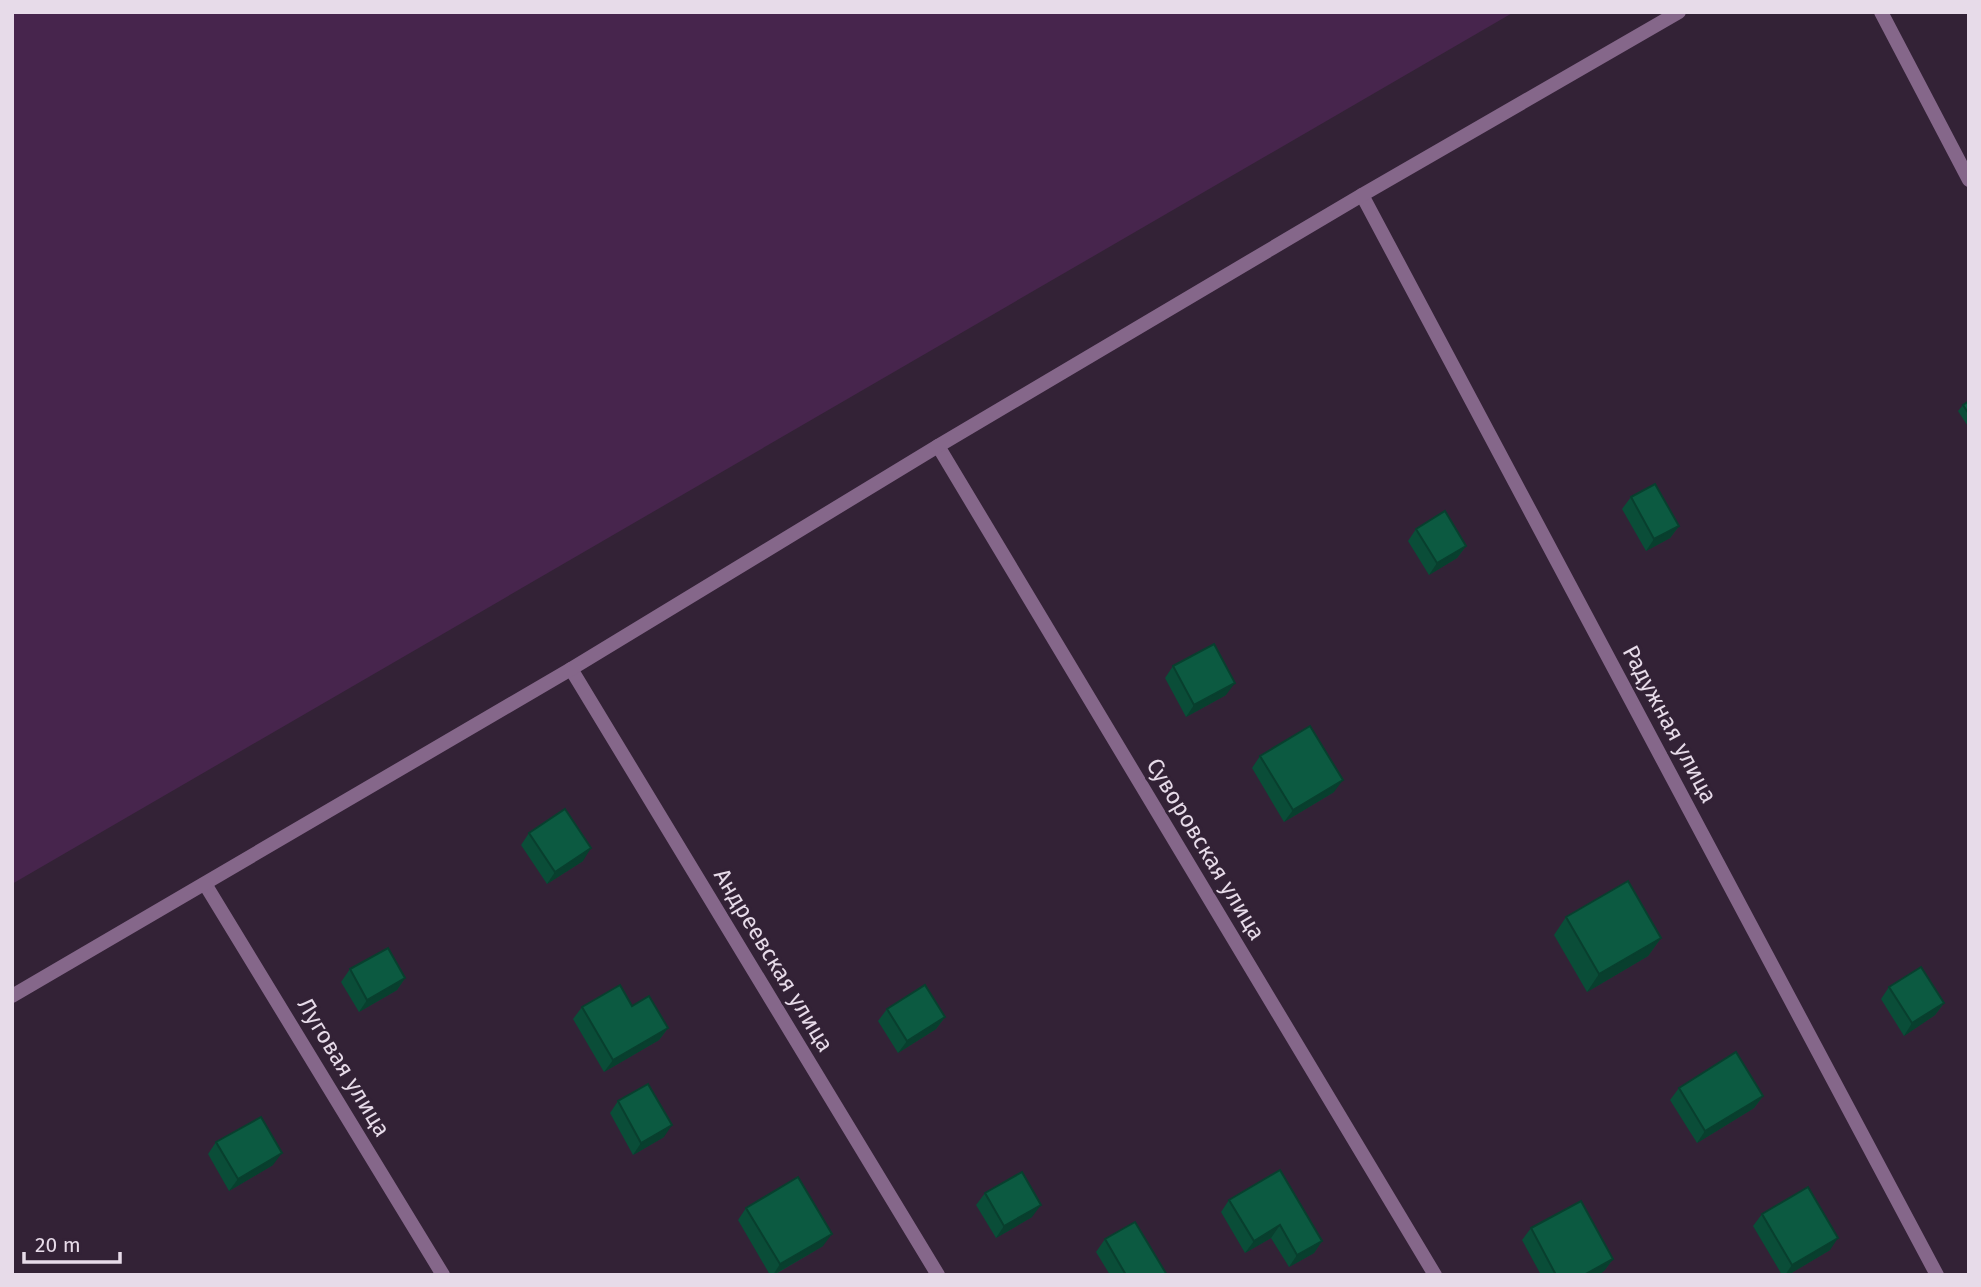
<svg xmlns="http://www.w3.org/2000/svg" width="1981" height="1287" viewBox="0 0 1981 1287" font-family="'Fira Sans',sans-serif">
<style>
.green{fill:#47254d}
.lines{fill:none;stroke-linecap:round;stroke-linejoin:round}
.street{stroke:#85678a;stroke-width:14}
.wall{fill:#0a4d38}
.shaded-wall{fill:#083f2e}
.building{fill:#0c5a41;stroke:#083f2e;stroke-width:2}
.labels{text-anchor:middle;stroke-width:6;stroke-linejoin:round;paint-order:stroke}
.street-label{font-size:23px;fill:#e7dbe9;stroke:#332236}
</style>
<rect width="100%" height="100%" fill="#332236"/>
<polygon class="green" points="12,12 1514,12 12,884"/>
<g class="lines">
<g class="street">
<polyline points="1881,12 1969,180"/>
<polyline points="1362,195 1937,1275"/>
<polyline points="938,446 1435,1275"/>
<polyline points="571,669 938,1275"/>
<polyline points="205,884 443,1275"/>
<polyline points="12,996 571,669 938,446 1362,195 1679,12"/>
</g>
</g>
<g class="wall">
<polygon points="1969,401 1969,428 1958,411 1963,405"/>
<polygon points="1631,497 1679,526 1670,538 1646,551 1622,509"/>
<polygon points="1416,529 1466,546 1457,558 1429,575 1408,541"/>
<polygon points="1173,666 1226,695 1186,717 1165,678"/>
<polygon points="1260,756 1334,792 1284,822 1252,768"/>
<polygon points="529,833 583,861 547,884 521,845"/>
<polygon points="1566,917 1661,938 1648,956 1587,992 1554,935"/>
<polygon points="350,969 405,978 397,990 359,1012 341,982"/>
<polygon points="1889,987 1944,1003 1935,1015 1904,1036 1881,999"/>
<polygon points="632,1006 668,1028 659,1040 604,1072 573,1019 582,1007"/>
<polygon points="887,1009 945,1017 936,1029 898,1053 878,1021"/>
<polygon points="1679,1088 1763,1096 1754,1108 1697,1143 1670,1100"/>
<polygon points="618,1101 664,1137 633,1155 610,1113"/>
<polygon points="216,1142 273,1165 229,1191 208,1154"/>
<polygon points="985,1193 1032,1217 996,1238 976,1205"/>
<polygon points="1229,1200 1322,1241 1314,1253 1289,1267 1271,1238 1245,1253 1221,1212"/>
<polygon points="746,1208 823,1246 774,1275 770,1275 738,1220"/>
<polygon points="1762,1214 1830,1250 1788,1275 1782,1275 1753,1226"/>
<polygon points="1531,1228 1613,1259 1604,1271 1598,1275 1541,1275 1522,1240"/>
<polygon points="1105,1239 1167,1275 1110,1275 1096,1252"/>
</g>
<g class="shaded-wall">
<polygon points="1679,526 1670,538 1646,551 1654,539"/>
<polygon points="1466,546 1457,558 1429,575 1437,563"/>
<polygon points="1235,683 1226,695 1186,717 1194,705"/>
<polygon points="1343,780 1334,792 1284,822 1293,810"/>
<polygon points="591,848 583,861 547,884 555,872"/>
<polygon points="1661,938 1648,956 1587,992 1599,974"/>
<polygon points="405,978 397,990 359,1012 367,1000"/>
<polygon points="1944,1003 1935,1015 1904,1036 1912,1023"/>
<polygon points="945,1017 936,1029 898,1053 907,1041"/>
<polygon points="668,1028 659,1040 604,1072 613,1060"/>
<polygon points="1763,1096 1754,1108 1697,1143 1705,1131"/>
<polygon points="672,1125 664,1137 633,1155 641,1143"/>
<polygon points="282,1153 273,1165 229,1191 238,1179"/>
<polygon points="1041,1205 1032,1217 996,1238 1004,1226"/>
<polygon points="1280,1225 1271,1238 1245,1253 1254,1241"/>
<polygon points="832,1234 823,1246 773,1275 780,1264"/>
<polygon points="1838,1238 1830,1250 1788,1275 1785,1275 1792,1265"/>
<polygon points="1322,1241 1314,1253 1289,1267 1297,1255"/>
<polygon points="1613,1259 1604,1271 1598,1275 1584,1275"/>
</g>
<g class="building">
<polygon points="1969,401 1969,414 1963,405"/>
<polygon points="1655,484 1679,526 1654,539 1631,497"/>
<polygon points="1445,511 1466,546 1437,563 1416,529"/>
<polygon points="1214,644 1235,683 1194,705 1173,666"/>
<polygon points="1310,726 1343,780 1293,810 1260,756"/>
<polygon points="565,809 591,848 555,872 529,833"/>
<polygon points="1628,881 1661,938 1599,974 1566,917"/>
<polygon points="388,948 405,978 367,1000 350,969"/>
<polygon points="1921,967 1944,1003 1912,1023 1889,987"/>
<polygon points="620,985 632,1006 649,996 668,1028 613,1060 582,1007"/>
<polygon points="925,985 945,1017 907,1041 887,1009"/>
<polygon points="1736,1052 1763,1096 1705,1131 1679,1088"/>
<polygon points="648,1084 672,1125 641,1143 618,1101"/>
<polygon points="261,1117 282,1153 238,1179 216,1142"/>
<polygon points="1280,1170 1322,1241 1297,1255 1280,1225 1254,1241 1229,1200"/>
<polygon points="1022,1172 1041,1205 1004,1226 985,1193"/>
<polygon points="798,1177 832,1234 780,1264 746,1208"/>
<polygon points="1808,1187 1838,1238 1792,1265 1762,1214"/>
<polygon points="1581,1201 1613,1259 1584,1275 1556,1275 1531,1228"/>
<polygon points="1135,1222 1167,1275 1126,1275 1105,1239"/>
</g>
<g class="labels">
<g class="street-label">
<text transform="translate(1670 724) rotate(62)" y="8">Радужная улица</text>
<text transform="translate(1206 849) rotate(59)" y="8">Суворовская улица</text>
<text transform="translate(774 960) rotate(59)" y="8">Андреевская улица</text>
<text transform="translate(344 1067) rotate(59)" y="8">Луговая улица</text>
</g>
</g>
<rect width="1981" height="1287" fill="none" stroke="#e7dbe9" stroke-width="28"/>
<path d="M24 1252v10h96v-10" fill="none" stroke="#e7dbe9" stroke-width="3.5"/>
<text x="35" y="1252" font-size="21" fill="#e7dbe9" stroke="#332236" stroke-width="5" paint-order="stroke">20 m</text>
</svg>
